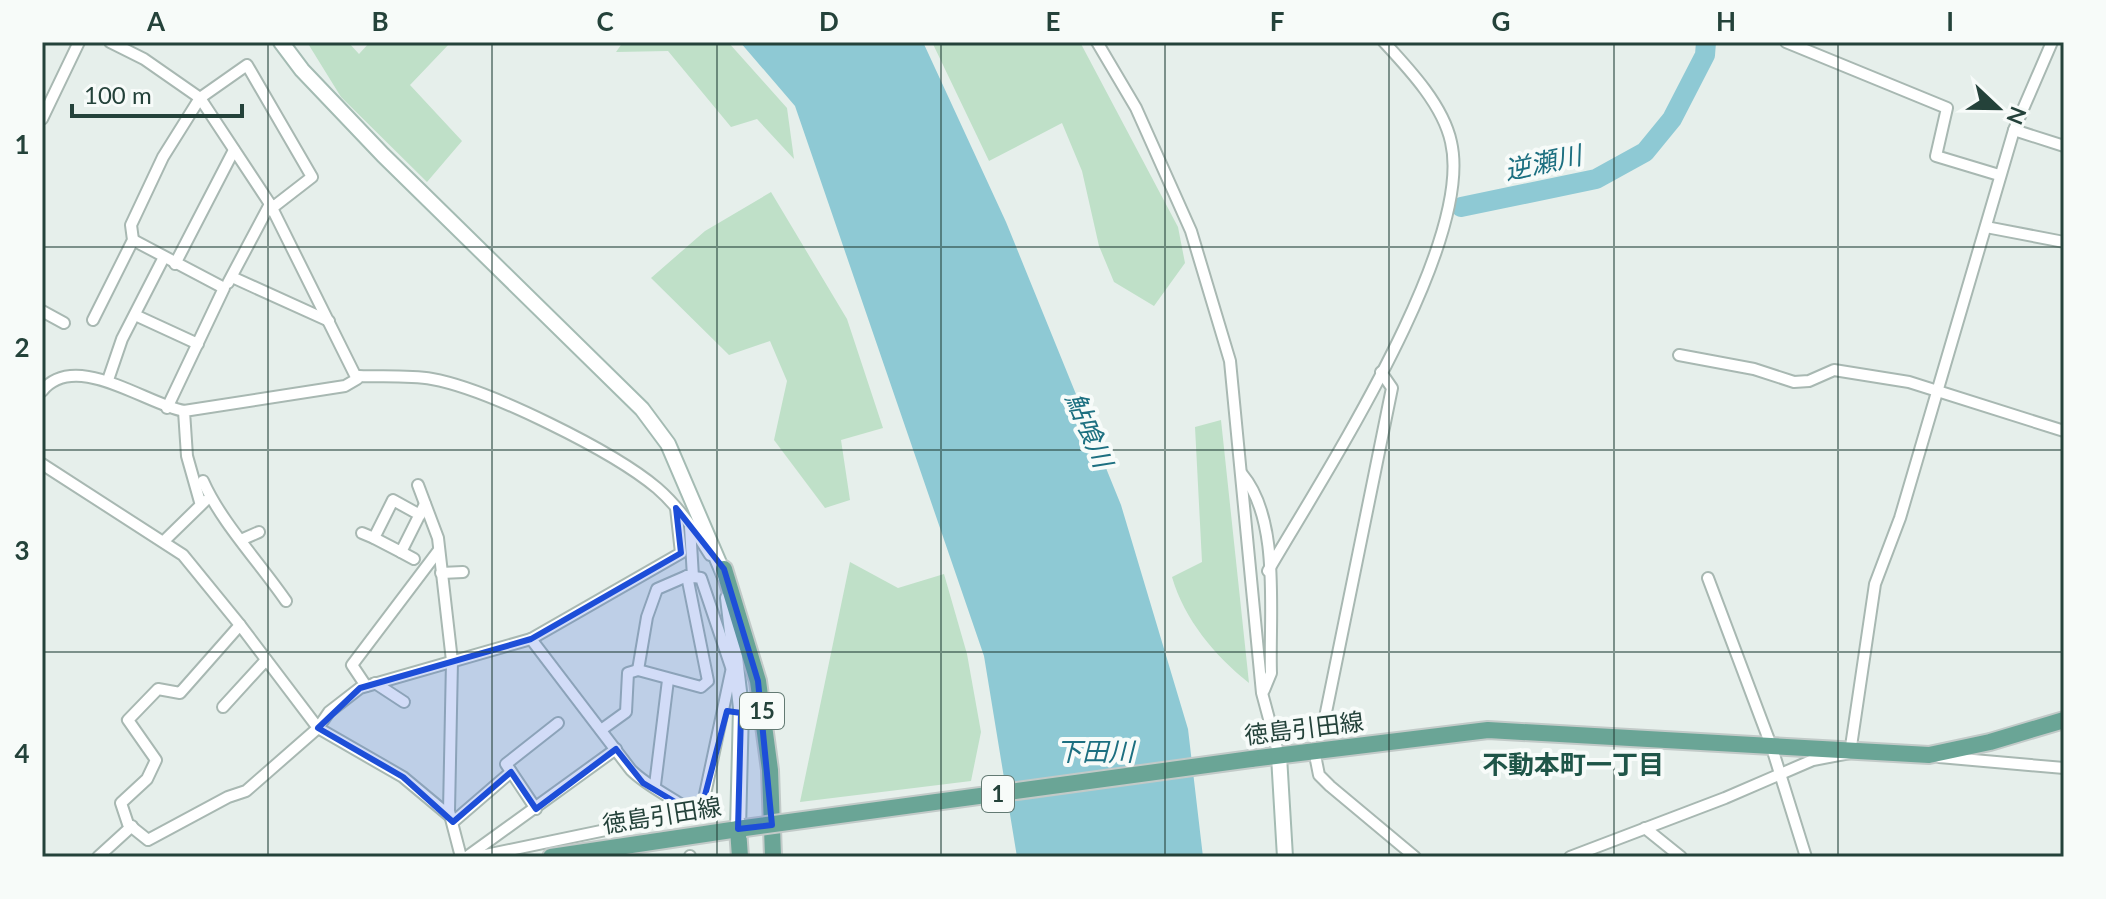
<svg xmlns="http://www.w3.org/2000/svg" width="2106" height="899" viewBox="0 0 2106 899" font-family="Lato,'Noto Sans JP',sans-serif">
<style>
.green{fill:#bfe0c8}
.water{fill:#8ec9d4}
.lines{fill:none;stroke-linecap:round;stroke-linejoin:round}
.river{stroke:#8ec9d4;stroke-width:20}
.street-casing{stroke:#a8b8b2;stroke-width:14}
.secondary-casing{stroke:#a4bbb3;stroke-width:18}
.primary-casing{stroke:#c2cac8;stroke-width:20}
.street{stroke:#fff;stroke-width:10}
.secondary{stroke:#fff;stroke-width:14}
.primary{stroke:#6aa596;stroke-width:16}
.primary-bridge-casing{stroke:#c2cac8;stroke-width:20;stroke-linecap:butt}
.primary-bridge{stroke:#6aa596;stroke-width:16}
.marked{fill:#1d4ed8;fill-opacity:0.2;stroke:#1d4ed8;stroke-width:6;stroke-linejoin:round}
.grid{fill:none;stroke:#24423a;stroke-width:2;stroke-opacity:0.55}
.labels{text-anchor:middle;stroke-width:8;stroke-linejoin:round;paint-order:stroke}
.shield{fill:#f7fbf9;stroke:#637a73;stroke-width:2}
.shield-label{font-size:22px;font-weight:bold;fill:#24423a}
.street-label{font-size:24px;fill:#24423a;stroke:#f7fbf9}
.water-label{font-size:26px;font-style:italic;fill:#1c6f80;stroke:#f7fbf9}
.neighbourhood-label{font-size:26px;font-weight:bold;fill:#1f5548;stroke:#f7fbf9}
.neatline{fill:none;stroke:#24423a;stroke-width:3}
.grid-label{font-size:26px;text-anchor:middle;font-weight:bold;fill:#24423a}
</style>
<rect width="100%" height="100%" fill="#e6efeb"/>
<g class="green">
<polygon points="307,42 348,42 359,54 370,42 451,42 410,85 462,141 427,182 341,97"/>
<polygon points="623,42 728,42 787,108 794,159 757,119 731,127 668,51 616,52"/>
<polygon points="932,42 1080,42 1178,227 1185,263 1154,306 1114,282 1099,246 1082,171 1062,123 989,161"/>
<polygon points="771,192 847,319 883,428 841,440 850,500 825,508 774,440 787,381 770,341 729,355 651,278 705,231"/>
<path d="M1221 420 1249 683C1215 656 1184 619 1172 577L1202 562 1195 427Z"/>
<polygon points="850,562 898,588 944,574 967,654 981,732 971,781 800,802"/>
</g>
<polygon class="water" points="740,42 923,42 1006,222 1121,505 1188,729 1203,857 1017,857 984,656 795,106"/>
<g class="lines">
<polyline class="river" points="1461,207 1596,179 1645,152 1672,119 1705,55 1706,42"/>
<g class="street-casing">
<g id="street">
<polyline points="110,42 144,59 200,98 270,204 357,379 345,386 184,411 187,456 200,502"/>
<polyline points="1097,42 1136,108 1191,231 1230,361 1262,693 1279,756"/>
<polyline points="1786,42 1947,108 1936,156 1999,175"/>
<polyline points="42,119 79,42"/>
<polyline points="2014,130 2064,146"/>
<polyline points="1986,227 2064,242"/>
<polyline points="133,240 224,288 167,408"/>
<polyline points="175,264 234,150"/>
<polyline points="232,277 329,321"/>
<polyline points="228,283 270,204"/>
<polyline points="42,311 64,323"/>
<polyline points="135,315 198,344"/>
<polyline points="93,320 133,240 131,225 163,157 200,98 247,65 312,177 272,208"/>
<polyline points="1679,355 1754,369 1794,382 1809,381 1834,370 1909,382 2064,431"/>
<path d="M359 376C383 377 409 375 432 379 488 389 613 451 657 488 679 507 695 530 710 555"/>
<polyline points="108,380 122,339 163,259"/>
<path d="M42 391C75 350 146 404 184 411"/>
<polyline points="42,464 183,555 240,625"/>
<path d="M1242 474C1281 520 1269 614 1271 673L1264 690"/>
<path d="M203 481C221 522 260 563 286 601"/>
<polyline points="418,485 438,538 452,661 449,811 461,857"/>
<polyline points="420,515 393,500 374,538 401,552 425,504"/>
<polyline points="690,527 693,577"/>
<polyline points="362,533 374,538"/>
<polyline points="243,539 259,532"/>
<polyline points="164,541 205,501"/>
<polyline points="401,552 414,559"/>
<path d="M1268 571C1322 478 1475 244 1451 142 1443 105 1409 69 1384 42"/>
<polyline points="441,573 463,572"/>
<polyline points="1708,578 1772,748 1806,857"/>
<path d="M531 639 631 770C648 787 672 797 692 812"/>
<polyline points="638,670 647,617 657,589 687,576"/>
<polyline points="375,683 404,702"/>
<polyline points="366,686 352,665 439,550"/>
<polyline points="223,707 266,660"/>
<polyline points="601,730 626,712 628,673 638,670 701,687 708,681 687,576 701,578 731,667"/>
<polyline points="1322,732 1392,388 1381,372"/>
<polyline points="1939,757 2064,768"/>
<polyline points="1316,760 1319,775 1330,786 1415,857"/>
<polyline points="655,785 668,680"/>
<polyline points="536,809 506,764 558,723"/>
<polyline points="451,817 403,777 318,728 246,791 228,797 148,840 128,824 121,803 147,779 156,760 128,720 158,689 180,693 240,625 318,728 329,712 360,688 531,639 681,553 676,508"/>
<polyline points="453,822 511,772"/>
<polyline points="1645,828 1681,857"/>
<polyline points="468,856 616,749"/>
<polyline points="98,857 132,826"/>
<polyline points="476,857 692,812 704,799 734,658"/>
<polyline points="690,857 690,856"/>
<polyline points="1570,857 1725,798 1813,760 1850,753 1875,584 1900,518 2014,130 2052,42"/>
</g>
</g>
<g class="secondary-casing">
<g id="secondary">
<polyline points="281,42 302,70 383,155 642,409 668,444 725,577"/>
<polyline points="728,598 741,708 738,829"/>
<polyline points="1279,756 1285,857"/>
</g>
</g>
<g class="primary-casing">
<g id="primary">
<polyline points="724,569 758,681 770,770 773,857"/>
<polyline points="1251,759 1488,730 1929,755 1990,742 2064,720"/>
<polyline points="738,829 740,857"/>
<polyline points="551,857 745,828"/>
</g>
</g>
<use href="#street" class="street"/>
<use href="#secondary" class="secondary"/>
<use href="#primary" class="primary"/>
<g class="primary-bridge-casing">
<polyline id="primary-bridge" points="745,828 1251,759"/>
</g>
<use href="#primary-bridge" class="primary-bridge"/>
</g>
<path class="marked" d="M676 508 724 569 758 681 772 825 738 829 741 713 727 711 704 799 692 812 643 783 616 749 536 809 511 772 453 822 403 777 318 728 360 688 531 639 681 553Z"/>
<path class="grid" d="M268 42V857M492 42V857M717 42V857M941 42V857M1165 42V857M1389 42V857M1614 42V857M1838 42V857M42 247H2064M42 450H2064M42 652H2064"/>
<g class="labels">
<g class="shield">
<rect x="740" y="693" width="44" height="36" rx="6"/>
<rect x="982" y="776" width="32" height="36" rx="6"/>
</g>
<g class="shield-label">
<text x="762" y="719">15</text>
<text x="998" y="802">1</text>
</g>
<g class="street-label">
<text transform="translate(1304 729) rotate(-7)" y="8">徳島引田線</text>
<text transform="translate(662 816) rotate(-9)" y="8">徳島引田線</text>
</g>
<g class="water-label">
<text transform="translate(1543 163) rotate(-12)" y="9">逆瀬川</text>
<text transform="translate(1089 430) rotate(67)" y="9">鮎喰川</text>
<text x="1095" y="761">下田川</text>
</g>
<g class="neighbourhood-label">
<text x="1573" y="774">不動本町一丁目</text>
</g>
</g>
<rect width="2106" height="899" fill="none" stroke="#f7fbf9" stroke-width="88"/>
<g transform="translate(1998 108) rotate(112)" stroke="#f7fbf9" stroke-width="6" paint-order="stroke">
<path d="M0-6L14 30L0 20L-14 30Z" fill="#24423a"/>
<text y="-12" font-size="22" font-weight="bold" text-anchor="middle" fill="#24423a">N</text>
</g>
<path d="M72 104v12h170v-12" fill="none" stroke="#24423a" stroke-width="4"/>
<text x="84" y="104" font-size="24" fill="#24423a" stroke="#f7fbf9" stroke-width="6" paint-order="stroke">100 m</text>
<rect x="44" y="44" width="2018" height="811" class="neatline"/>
<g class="grid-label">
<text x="156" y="31">A</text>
<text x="380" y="31">B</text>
<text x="605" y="31">C</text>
<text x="829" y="31">D</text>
<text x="1053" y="31">E</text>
<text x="1277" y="31">F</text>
<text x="1501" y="31">G</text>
<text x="1726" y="31">H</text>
<text x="1950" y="31">I</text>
<text x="22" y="154">1</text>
<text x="22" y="357">2</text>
<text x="22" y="560">3</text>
<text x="22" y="763">4</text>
</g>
</svg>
